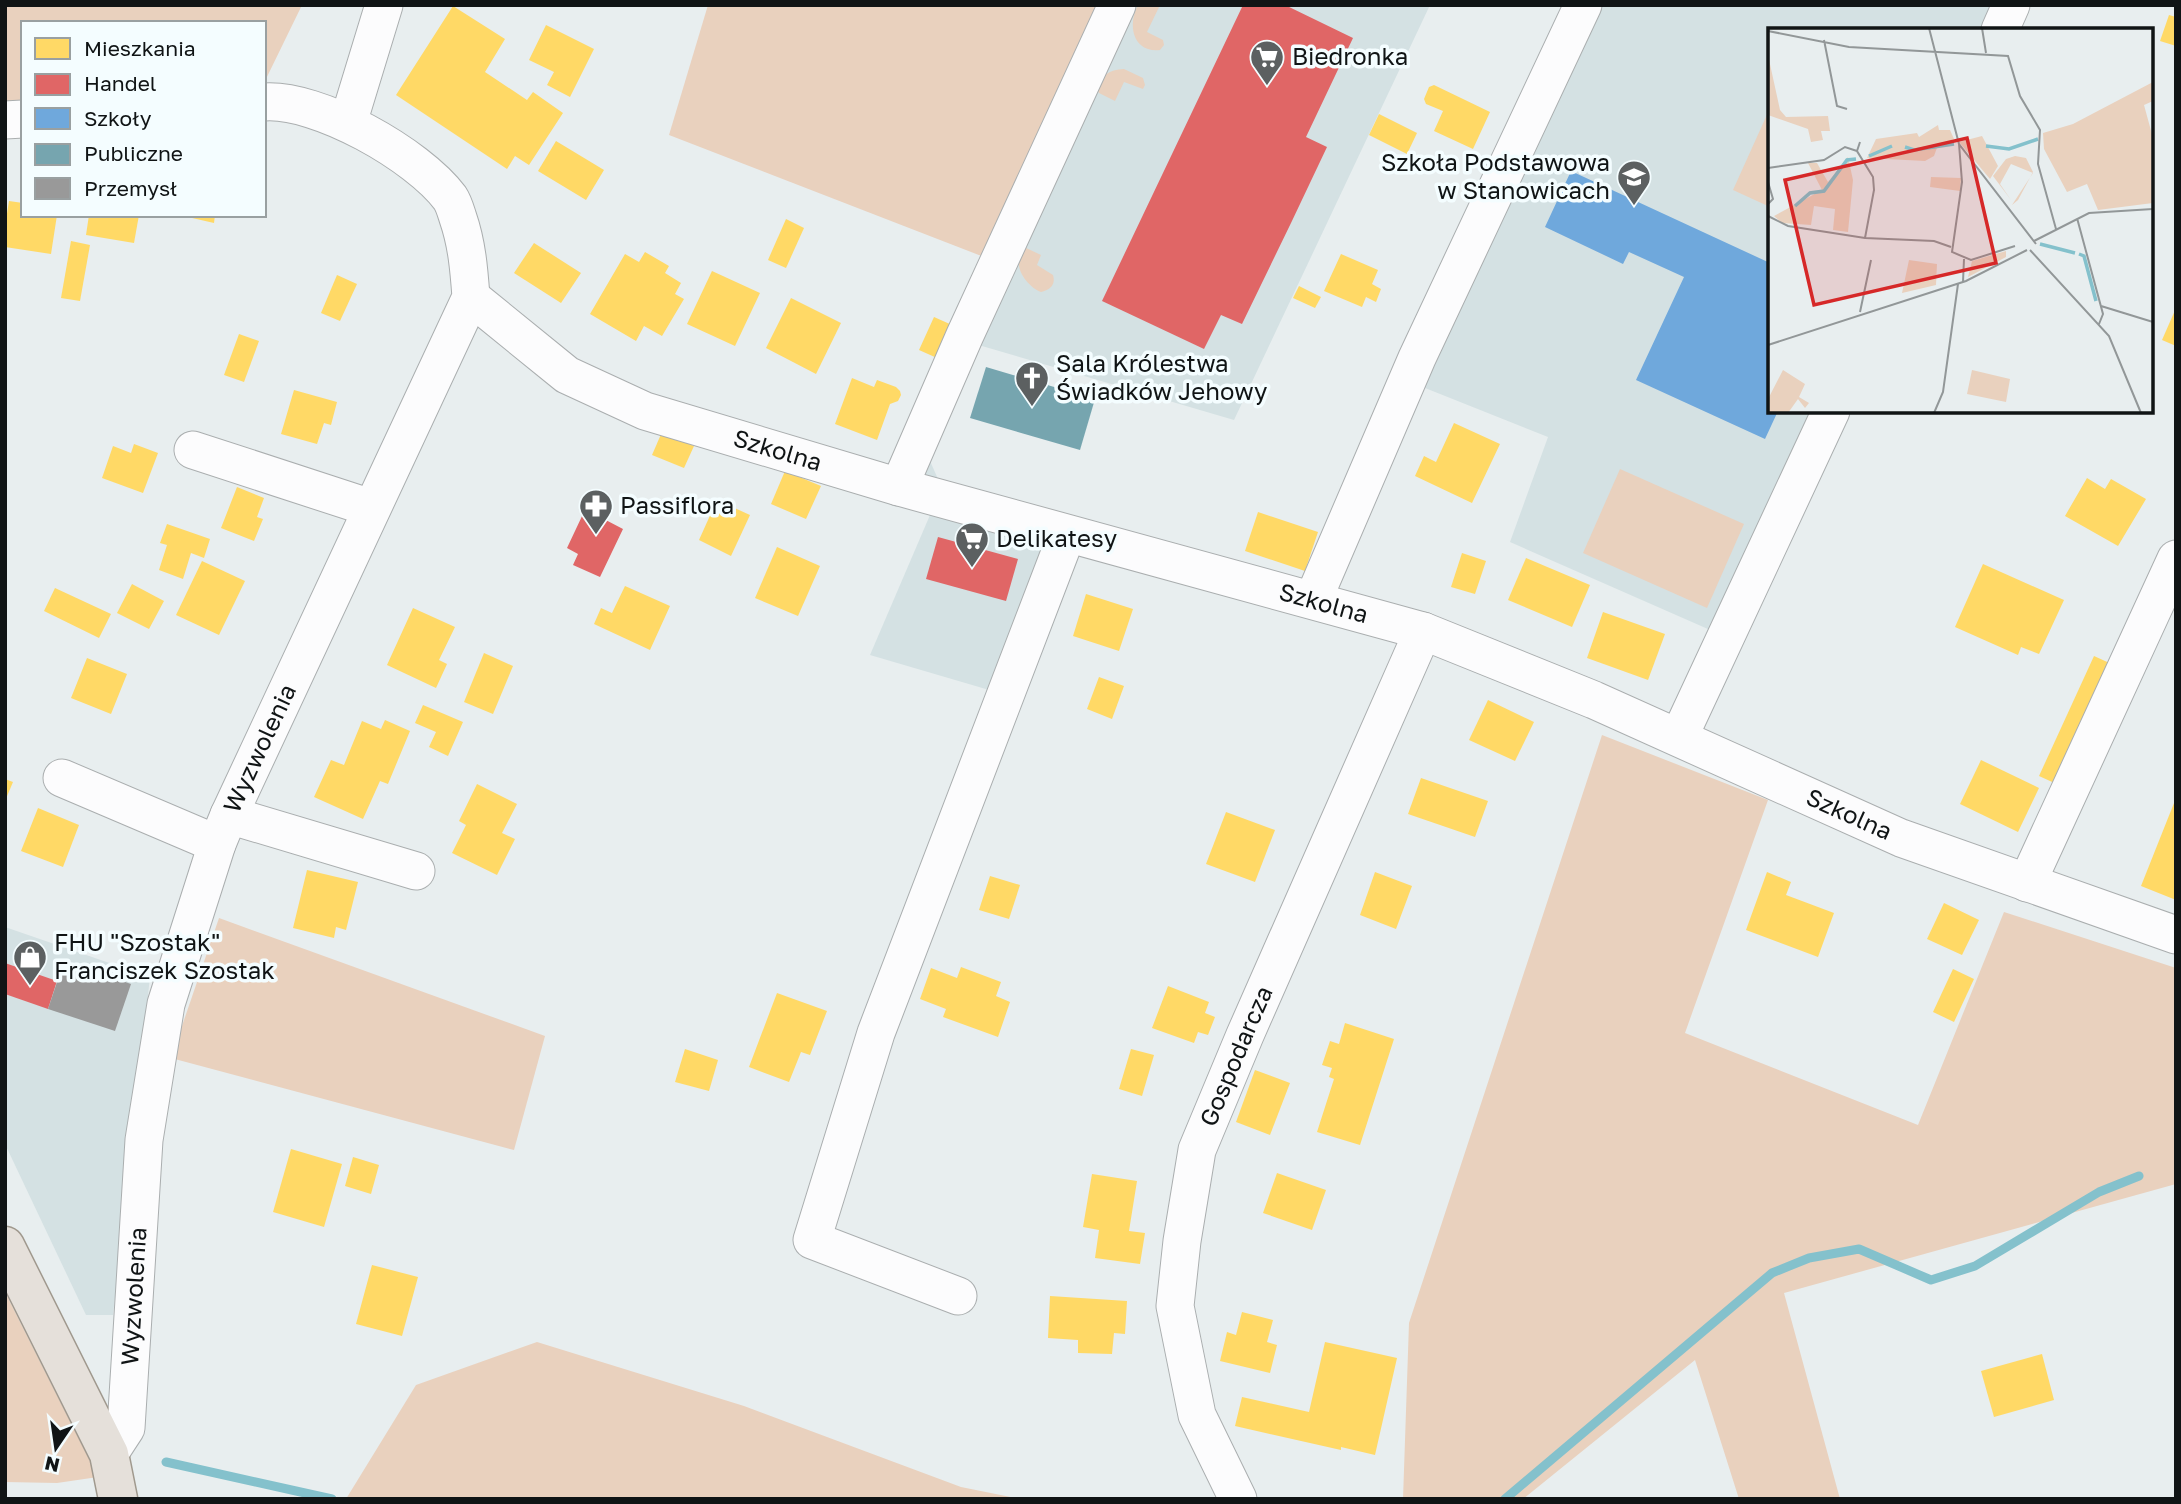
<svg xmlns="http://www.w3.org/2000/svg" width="2181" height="1504" viewBox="0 0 2181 1504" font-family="'Golos Text',sans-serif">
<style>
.built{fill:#d4e1e3}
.green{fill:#e9d1be}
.homes{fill:#ffd966}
.shops{fill:#e06666}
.schools{fill:#6fa8dc}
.public{fill:#76a5af}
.industry{fill:#999}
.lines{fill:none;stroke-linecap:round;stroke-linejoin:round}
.stream{stroke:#84c1cc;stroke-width:9}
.minor-casing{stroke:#aaaeaf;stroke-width:39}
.major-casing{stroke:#a0998e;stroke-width:41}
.minor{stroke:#fcfcfd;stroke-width:37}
.major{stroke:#e5e0da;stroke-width:38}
.labels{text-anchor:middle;stroke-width:7;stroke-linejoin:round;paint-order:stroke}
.poi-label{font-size:24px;fill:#101415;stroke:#f4fdff;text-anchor:start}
.street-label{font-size:24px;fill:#101415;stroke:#f4fdff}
.inset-river{fill:none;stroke:#84c1cc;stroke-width:3.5}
.inset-road{fill:none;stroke:#929798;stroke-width:2}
.view{fill:#d62828;fill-opacity:0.15;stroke:#d62828;stroke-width:3.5}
.inset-edge{fill:none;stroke:#101415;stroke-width:3.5}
</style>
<rect width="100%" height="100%" fill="#e8eeef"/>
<g class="built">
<polygon points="1096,5 1430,5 1234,420 975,344 926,452 938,479 890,466"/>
<polygon points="1595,5 2003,5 1992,30 1770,30 1770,411 1818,411 1717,633 1510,542 1548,437 1415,384"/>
<polygon points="933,508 1055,540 996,692 870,655"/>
<polygon points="5,927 150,977 113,1315 86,1315 5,1144"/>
</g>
<g class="green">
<polygon points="5,5 302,5 264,83 264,23 23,23 23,106 5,107"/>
<polygon points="708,5 1096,5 984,257 669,135"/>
<path d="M1138 5H1160L1147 32 1163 40 1164 45 1160 50C1133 53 1127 25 1138 5Z"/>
<path d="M1124 69 1143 78 1145 85 1143 89 1124 82 1115 101 1099 93 1096 88C1103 75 1108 70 1124 69Z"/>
<polygon points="1770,108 1770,207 1733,190"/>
<path d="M1024 247 1041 255 1037 265 1053 275C1056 285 1050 290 1041 292 1030 288 1016 272 1019 258 1019 257 1024 248 1024 247Z"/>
<polygon points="1620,469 1744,524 1707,608 1583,553"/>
<polygon points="1602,735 1768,800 1685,1033 1918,1125 2004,912 2176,968 2176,1184 1784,1293 1840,1499 1739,1499 1695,1360 1523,1499 1403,1499 1409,1323"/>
<polygon points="219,918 545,1036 514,1150 171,1058"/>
<polygon points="5,1292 98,1477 57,1483 5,1482"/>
<polygon points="537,1342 744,1406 961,1487 1020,1499 346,1499 416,1385"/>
</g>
<g class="homes">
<polygon points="453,6 505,39 485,72 527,100 533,92 563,113 529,165 515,156 507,169 396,95"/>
<polygon points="2169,15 2176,17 2176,46 2160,41"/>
<polygon points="546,25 594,49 570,97 547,85 554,72 529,60"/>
<polygon points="1434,85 1490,112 1473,149 1434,131 1443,111 1426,104 1424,99 1429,87"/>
<polygon points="1379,114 1417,133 1407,154 1369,135"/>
<polygon points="556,141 604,170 586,200 538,171"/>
<polygon points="9,201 23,203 23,215 57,215 51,254 5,247 5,226"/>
<polygon points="89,215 139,215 134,243 86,235"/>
<polygon points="179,215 215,215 214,223"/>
<polygon points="786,219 804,228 786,268 768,260"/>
<polygon points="71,241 90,245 80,301 61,298"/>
<polygon points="534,243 581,273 561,303 514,273"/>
<polygon points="645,252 669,266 665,273 681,283 675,294 684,299 662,336 644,326 636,341 590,314 625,254 639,262"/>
<polygon points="1341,254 1378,270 1372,284 1381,289 1376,302 1366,297 1362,307 1324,291"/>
<polygon points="712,271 760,293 735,346 687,324"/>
<polygon points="337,275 357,284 340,321 321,313"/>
<polygon points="1299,286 1321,297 1315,308 1293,298"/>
<polygon points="791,298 841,323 816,374 766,348"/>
<polygon points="2176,308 2176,346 2162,340"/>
<polygon points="934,317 952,325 937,358 919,350"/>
<polygon points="239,334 259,341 244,382 224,375"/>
<polygon points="852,378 874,387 877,380 896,387 900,391 901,395 898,401 890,404 877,440 835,424"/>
<polygon points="294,390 337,402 331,425 324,423 317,444 281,434"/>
<polygon points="1454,423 1500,444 1472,503 1415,476 1424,456 1436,462"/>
<polygon points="662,432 694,446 684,468 652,455"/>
<polygon points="134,444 158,453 143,493 102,478 113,446 131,453"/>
<polygon points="785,471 821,486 806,519 771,504"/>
<polygon points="2087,478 2105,489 2111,479 2146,499 2118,546 2065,516"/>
<polygon points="237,487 264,498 257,517 263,519 254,541 221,528"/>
<polygon points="717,500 750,515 731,556 699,540"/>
<polygon points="1258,512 1318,532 1305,571 1245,551"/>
<polygon points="167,524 210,539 204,558 191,553 183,579 159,570 167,545 160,543"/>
<polygon points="777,547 820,566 798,616 755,598"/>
<polygon points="1462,553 1486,561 1475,594 1451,587"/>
<polygon points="1526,558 1590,585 1572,627 1508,600"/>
<polygon points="202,561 245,581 219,635 176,615"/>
<polygon points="1983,564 2064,600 2039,654 2021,647 2018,655 1955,627"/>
<polygon points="132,584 164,601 149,629 117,613"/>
<polygon points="625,586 670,606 650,650 594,624 601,608 612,613"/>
<polygon points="55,588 111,614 99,638 44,611"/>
<polygon points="1086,594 1133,609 1119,651 1073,636"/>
<polygon points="413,608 455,627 439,660 447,664 436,688 387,665"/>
<polygon points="1603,612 1665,634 1648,680 1587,658"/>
<polygon points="484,653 513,666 493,714 464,702"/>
<polygon points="2094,656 2116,666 2061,786 2039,776"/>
<polygon points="87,658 127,674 111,714 71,698"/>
<polygon points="1099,677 1124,686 1112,719 1087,709"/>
<polygon points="1488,700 1534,722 1515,761 1469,740"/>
<polygon points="423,705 463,722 448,756 429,747 436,732 415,723"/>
<polygon points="385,720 410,731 388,784 380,781 363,819 314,797 331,760 344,765 362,721 381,729"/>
<polygon points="1981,760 2039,788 2018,832 1960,804"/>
<polygon points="1421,778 1488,801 1475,837 1408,814"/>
<polygon points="5,779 13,782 5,801"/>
<polygon points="477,784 517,804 502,833 515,839 497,875 452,853 466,825 459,821"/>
<polygon points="2176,798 2176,900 2141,886"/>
<polygon points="38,808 79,825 63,867 21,851"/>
<polygon points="1226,812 1275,830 1255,882 1206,864"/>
<polygon points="307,870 358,882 346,930 336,927 334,938 293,928"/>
<polygon points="1375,872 1412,886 1396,929 1360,915"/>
<polygon points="1767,872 1791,882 1786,895 1834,913 1818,957 1746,930"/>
<polygon points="990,876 1020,885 1009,919 979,910"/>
<polygon points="1944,903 1979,920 1962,955 1927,939"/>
<polygon points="961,967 1001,982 996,996 1010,1002 998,1037 943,1017 946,1009 920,999 931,968 957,978"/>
<polygon points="1953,969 1974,979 1954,1022 1933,1012"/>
<polygon points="1168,986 1209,1002 1205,1013 1215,1017 1208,1035 1198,1032 1194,1043 1152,1028"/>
<polygon points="777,993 827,1011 810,1055 801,1052 789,1082 749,1067"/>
<polygon points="1345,1023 1394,1039 1360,1145 1317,1132 1334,1079 1329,1077 1332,1068 1322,1065 1330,1041 1339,1044"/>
<polygon points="685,1049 718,1060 709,1091 675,1082"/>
<polygon points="1131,1049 1154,1055 1142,1096 1119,1089"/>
<polygon points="1255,1070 1290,1083 1270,1135 1236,1122"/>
<polygon points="291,1149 342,1164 324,1227 273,1212"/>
<polygon points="353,1157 379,1165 371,1194 345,1186"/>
<polygon points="1277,1173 1326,1190 1312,1230 1263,1213"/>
<polygon points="1092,1174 1137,1181 1129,1231 1145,1233 1140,1264 1095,1258 1099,1230 1083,1227"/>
<polygon points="372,1265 418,1277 402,1336 356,1324"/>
<polygon points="1050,1296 1127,1301 1125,1334 1114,1333 1112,1354 1078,1353 1078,1340 1048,1338"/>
<polygon points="1242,1312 1273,1320 1267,1342 1277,1345 1270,1373 1220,1361 1227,1332 1236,1335"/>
<polygon points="1325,1342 1397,1358 1375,1455 1341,1447 1341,1450 1235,1426 1242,1397 1309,1412"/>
<polygon points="2042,1354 2054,1400 1994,1417 1981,1371"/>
</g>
<g class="shops">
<polygon points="1243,5 1285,5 1353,38 1306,137 1327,147 1291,223 1242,324 1221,315 1204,349 1102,301"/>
<polygon points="583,514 598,521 600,517 623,529 600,577 573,565 578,554 567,548"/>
<polygon points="938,537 1018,559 1006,601 926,579"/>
<polygon points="5,963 57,981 48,1009 5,994"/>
</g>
<polygon class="schools" points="1571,171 1770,263 1770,411 1778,411 1765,439 1636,380 1684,277 1629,252 1623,264 1545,227"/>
<polygon class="public" points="986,367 1095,399 1080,450 970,418"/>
<polygon class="industry" points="64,961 131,984 115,1031 48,1009"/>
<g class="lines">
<g class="stream">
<polyline points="166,1462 332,1499"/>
<polyline points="1505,1499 1772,1273 1809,1258 1859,1249 1931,1280 1975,1266 2099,1192 2139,1176"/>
</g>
<g class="minor-casing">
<g id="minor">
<polyline points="2000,30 2011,5"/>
<polyline points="5,120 23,119"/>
<polyline points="348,123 384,5"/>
<path id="s1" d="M471 297 567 375 645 411 899 487 1423 631 1594 700 1901 838 2176 935"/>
<polyline points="193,450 371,508"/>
<polyline points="899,487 965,335 1117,5"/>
<polyline points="1313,600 1417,358 1583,5"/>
<polyline points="1679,737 1831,411"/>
<polyline points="62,778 217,844"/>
<polyline points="229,815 416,871"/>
<polyline points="2027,883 2176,559"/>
<polyline points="958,1296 812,1240 876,1033 1067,534"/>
<path id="s2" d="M109 1454 126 1428 144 1140 166 1004 217 844 229 815 471 297C469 270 467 244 458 218 456 212 454 204 450 198 418 155 318 98 264 102"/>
<path id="s3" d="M1238 1499 1197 1415 1175 1306 1182 1241 1197 1150 1245 1035 1423 631"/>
</g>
</g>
<g class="major-casing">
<polyline id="major" points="5,1246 109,1454 118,1499"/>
</g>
<use href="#minor" class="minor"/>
<use href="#major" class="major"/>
</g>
<defs>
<g id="supermarket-pin" transform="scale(1.75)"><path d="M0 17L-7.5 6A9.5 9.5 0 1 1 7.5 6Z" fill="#5c6061" stroke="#f4fdff"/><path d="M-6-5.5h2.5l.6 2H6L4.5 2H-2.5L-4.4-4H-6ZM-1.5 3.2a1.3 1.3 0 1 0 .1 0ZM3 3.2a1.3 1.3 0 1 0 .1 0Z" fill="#fff"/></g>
<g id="school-pin" transform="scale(1.75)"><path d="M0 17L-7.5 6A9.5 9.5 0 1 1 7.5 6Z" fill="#5c6061" stroke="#f4fdff"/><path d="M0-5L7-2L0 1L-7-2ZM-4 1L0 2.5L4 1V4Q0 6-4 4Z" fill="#fff"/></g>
<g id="church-pin" transform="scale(1.75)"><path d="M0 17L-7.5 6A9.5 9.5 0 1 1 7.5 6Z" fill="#5c6061" stroke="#f4fdff"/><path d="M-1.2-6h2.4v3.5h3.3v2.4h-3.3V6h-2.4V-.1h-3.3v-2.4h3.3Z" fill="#fff"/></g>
<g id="pharmacy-pin" transform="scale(1.75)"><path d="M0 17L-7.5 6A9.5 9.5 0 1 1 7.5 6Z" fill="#5c6061" stroke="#f4fdff"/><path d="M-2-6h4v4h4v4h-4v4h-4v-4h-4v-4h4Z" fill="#fff"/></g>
<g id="shop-pin" transform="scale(1.75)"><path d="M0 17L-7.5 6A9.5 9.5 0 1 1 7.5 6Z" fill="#5c6061" stroke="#f4fdff"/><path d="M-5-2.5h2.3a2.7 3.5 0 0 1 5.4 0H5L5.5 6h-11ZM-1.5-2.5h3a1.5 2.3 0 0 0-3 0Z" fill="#fff"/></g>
</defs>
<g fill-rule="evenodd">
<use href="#supermarket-pin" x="1267" y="57"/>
<use href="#school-pin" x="1634" y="177"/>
<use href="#church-pin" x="1032" y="378"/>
<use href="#pharmacy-pin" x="596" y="506"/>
<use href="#supermarket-pin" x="972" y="539"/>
<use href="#shop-pin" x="30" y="957"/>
</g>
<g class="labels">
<g class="poi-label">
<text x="1292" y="65">Biedronka</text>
<text x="1610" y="171" text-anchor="end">Szkoła Podstawowa<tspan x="1610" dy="28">w Stanowicach</tspan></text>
<text x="1056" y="372">Sala Królestwa<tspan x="1056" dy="28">Świadków Jehowy</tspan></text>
<text x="620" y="514">Passiflora</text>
<text x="996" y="547">Delikatesy</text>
<text x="54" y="951">FHU "Szostak"<tspan x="54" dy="28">Franciszek Szostak</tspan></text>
</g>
<g class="street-label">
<text dy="8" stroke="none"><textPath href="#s1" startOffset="348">Szkolna</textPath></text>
<text dy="8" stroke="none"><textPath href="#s1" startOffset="915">Szkolna</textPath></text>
<text dy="8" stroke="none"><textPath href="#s2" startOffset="730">Wyzwolenia</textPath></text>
<text dy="8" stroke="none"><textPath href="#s1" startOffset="1482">Szkolna</textPath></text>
<text dy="8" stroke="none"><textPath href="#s3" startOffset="464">Gospodarcza</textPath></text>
<text dy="8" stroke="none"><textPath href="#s2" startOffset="163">Wyzwolenia</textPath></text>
</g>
</g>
<g transform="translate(1768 28)">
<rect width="385" height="385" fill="#e8eeef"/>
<path d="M0 27 12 82 18 89 60 88 62 103H53L55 112 43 114 40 101 0 87ZM385 54V73L376 77 385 110V175L330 182 319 156 299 164 276 121 275 105 305 96ZM170 97 171 102H182L186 111 170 117 166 128 157 133 99 130 108 111 149 105 151 109ZM214 108 230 138 222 151 191 114ZM247 128 258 130 265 144 250 172 244 177 265 145 243 136 232 156 243 172 225 148 238 131ZM80 129 85 152 80 204 65 202 67 181 46 178 43 197 14 195 6 188 54 162 40 135H49L60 154ZM163 149 193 150 192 163 162 159ZM238 223V229L200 249 204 233ZM141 232 169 236 168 257 134 265ZM15 342 37 356 31 369 41 375 37 380 30 371 20 385H0V371ZM204 342 242 351 238 374 199 366Z" fill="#e9d1be"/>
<path class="inset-river" d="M218 118 241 121 270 111M137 119 146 122 186 116M101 128 124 118M27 178 42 165 56 163 79 132 88 131M272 216 307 225M311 226 316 228 328 273"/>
<path class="inset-road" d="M161 0 191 116 268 216M214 0 218 25M0 3 81 19 240 28 252 68 272 102 270 136 288 201M56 12 69 78 79 81M92 114 89 123 105 149 106 162 97 210M191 116 194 154 184 224 203 232 247 218M0 140 56 132 77 119 89 123M0 154 5 171 0 176M0 188 20 198 97 210 166 213 183 219M309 190 335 286 331 296M266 213 321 185 385 181M262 222 341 308 373 385M195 254 196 231M333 278 385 294M92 284 103 232M0 317 198 253 259 222M166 385 175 364 190 256"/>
<path class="view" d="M199 110 228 235 46 277 17 152Z"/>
<rect width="385" height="385" class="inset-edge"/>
</g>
<rect width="2181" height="1504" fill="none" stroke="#101415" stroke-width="14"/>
<rect x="21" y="21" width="245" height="196" fill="#f4fdff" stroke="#99a0a1" stroke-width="2"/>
<rect x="35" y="38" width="35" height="21" fill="#ffd966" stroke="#99a0a1" stroke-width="2"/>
<text x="84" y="56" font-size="21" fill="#101415">Mieszkania</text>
<rect x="35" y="74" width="35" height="21" fill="#e06666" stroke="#99a0a1" stroke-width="2"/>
<text x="84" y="91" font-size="21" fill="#101415">Handel</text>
<rect x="35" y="108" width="35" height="21" fill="#6fa8dc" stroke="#99a0a1" stroke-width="2"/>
<text x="84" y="126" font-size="21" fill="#101415">Szkoły</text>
<rect x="35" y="144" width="35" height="21" fill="#76a5af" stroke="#99a0a1" stroke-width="2"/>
<text x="84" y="161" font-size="21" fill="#101415">Publiczne</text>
<rect x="35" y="178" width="35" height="21" fill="#999999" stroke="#99a0a1" stroke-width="2"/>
<text x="84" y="196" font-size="21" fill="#101415">Przemysł</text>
<g transform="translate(56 1448) rotate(193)" stroke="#f4fdff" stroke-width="5" paint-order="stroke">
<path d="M0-5L12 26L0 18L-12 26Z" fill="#101415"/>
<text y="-10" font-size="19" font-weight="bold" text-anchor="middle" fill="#101415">N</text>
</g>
</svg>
